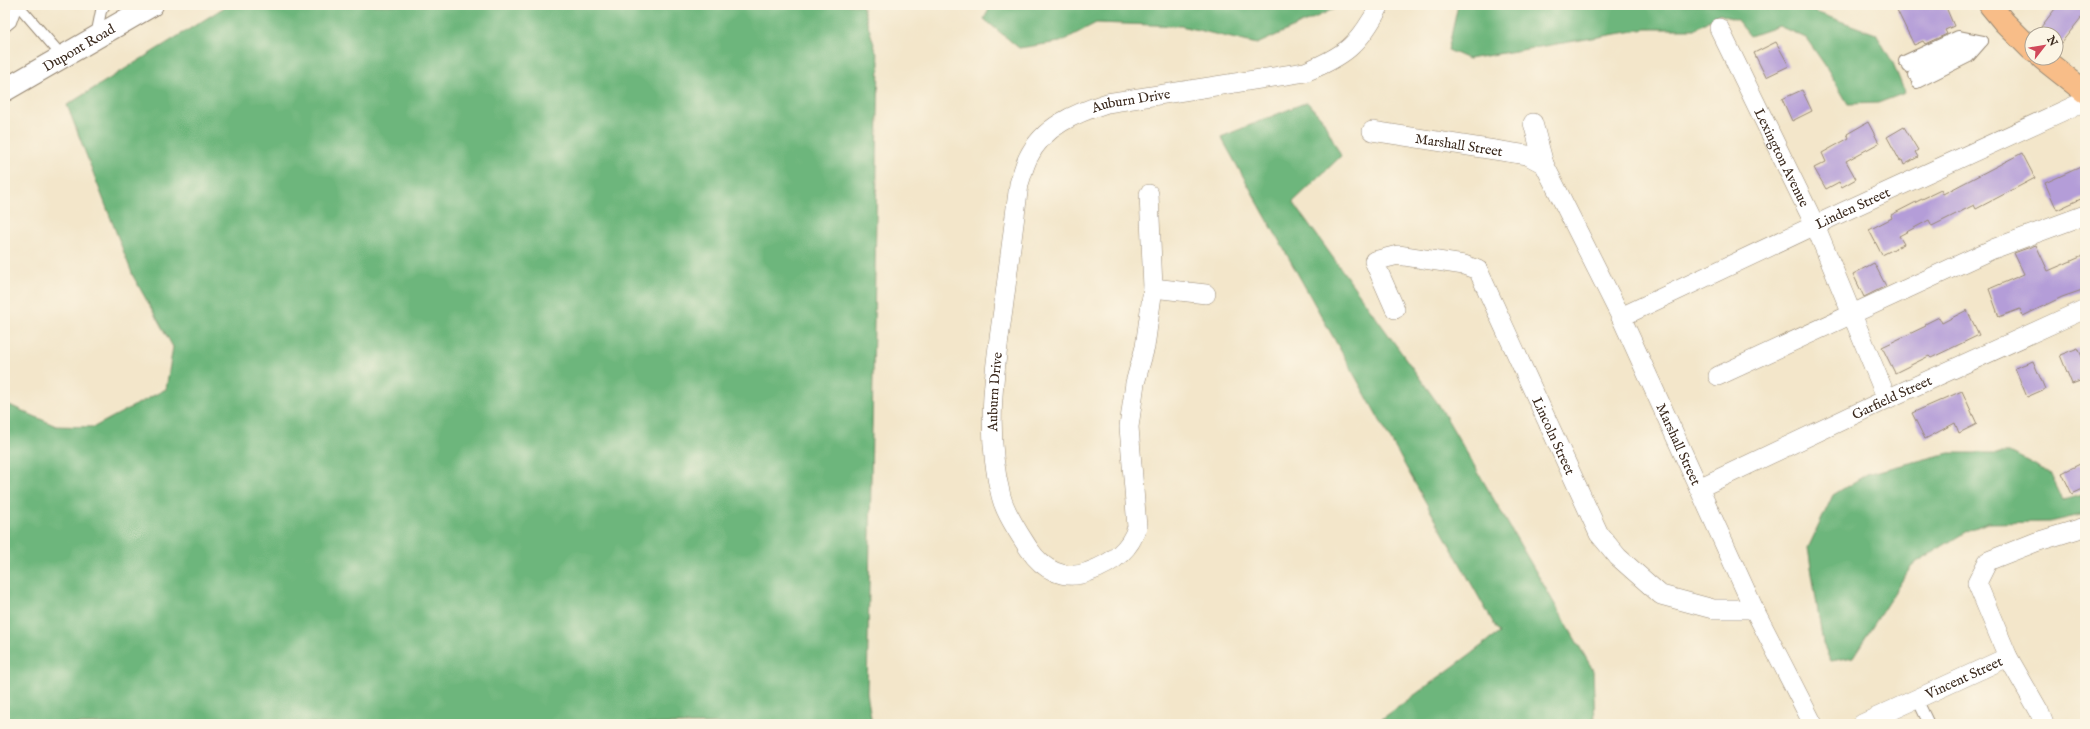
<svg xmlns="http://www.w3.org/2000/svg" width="2090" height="729" viewBox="0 0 2090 729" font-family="'IM FELL English',serif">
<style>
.forest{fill:#6db67c;stroke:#54704d}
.building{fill:#b49dd8}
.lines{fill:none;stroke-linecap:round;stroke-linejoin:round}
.service-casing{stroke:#978874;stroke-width:12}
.minor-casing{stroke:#978874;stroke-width:20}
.tertiary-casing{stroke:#978874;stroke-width:24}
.primary-casing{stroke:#978874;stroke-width:24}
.service{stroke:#fff;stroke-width:10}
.minor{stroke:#fff;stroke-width:19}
.tertiary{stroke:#fff;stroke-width:22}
.primary{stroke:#f8bd88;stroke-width:22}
.labels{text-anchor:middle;stroke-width:3;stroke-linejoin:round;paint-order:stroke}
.street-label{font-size:14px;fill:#3b2a1e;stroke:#fcf5e5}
</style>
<rect width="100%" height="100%" fill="#fcf5e5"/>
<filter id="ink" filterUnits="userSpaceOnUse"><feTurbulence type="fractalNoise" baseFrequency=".025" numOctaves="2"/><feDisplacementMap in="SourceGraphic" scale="8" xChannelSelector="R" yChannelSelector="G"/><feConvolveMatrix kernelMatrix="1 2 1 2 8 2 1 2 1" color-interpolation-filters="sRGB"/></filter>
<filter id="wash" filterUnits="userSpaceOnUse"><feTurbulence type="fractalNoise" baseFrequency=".012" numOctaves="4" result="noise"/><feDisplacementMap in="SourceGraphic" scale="16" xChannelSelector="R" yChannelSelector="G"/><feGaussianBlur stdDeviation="0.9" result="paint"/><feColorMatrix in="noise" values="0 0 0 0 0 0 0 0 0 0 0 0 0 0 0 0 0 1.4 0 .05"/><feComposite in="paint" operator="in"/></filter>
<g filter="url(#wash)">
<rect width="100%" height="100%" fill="#f3e6ca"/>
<g class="forest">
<polygon points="228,5 862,5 879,61 867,693 872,724 5,724 5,403 56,426 94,427 166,389 173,347 133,276 67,105"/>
<polygon points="991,5 1339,5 1336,8 1257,44 1181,26 1096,23 1060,42 1019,48 984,19"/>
<polygon points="1458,5 1796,5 1876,34 1893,63 1905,93 1878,103 1848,104 1825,65 1806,38 1779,26 1750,36 1737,20 1719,14 1695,29 1646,29 1468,59 1448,50"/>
<polygon points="1307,102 1323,120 1341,156 1293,202 1439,405 1593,670 1595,724 1375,724 1499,633 1221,137"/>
<polygon points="1949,453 2012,453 2050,473 2063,500 2085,494 2085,514 2050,522 1987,523 1967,531 1912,565 1853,657 1831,661 1823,644 1808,548 1833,495 1867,474"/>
</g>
<g id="blocks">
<g class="building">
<polygon points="1906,5 1945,5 1954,26 1945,30 1947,34 1925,44 1923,41 1914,45 1897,10"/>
<polygon points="2058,5 2085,5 2085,13 2061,43 2056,39 2056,34 2050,34 2041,27"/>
<polygon points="1776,42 1789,66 1766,77 1754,53"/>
<polygon points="1802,90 1812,111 1792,121 1782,99"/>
<polygon points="1868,122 1879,143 1846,161 1856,179 1842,187 1839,182 1826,189 1814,168 1826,162 1822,153 1849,138 1847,134"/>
<polygon points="1904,127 1918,150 1915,152 1918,157 1904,165 1902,160 1900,161 1887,137"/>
<polygon points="2022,153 2035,178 1976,209 1974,205 1932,226 1929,220 1899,236 1904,244 1882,255 1869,230 1892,218 1891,215 1920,200 1941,190 1943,194"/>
<polygon points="2085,165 2085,197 2057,210 2045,183"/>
<polygon points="2036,245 2048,271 2085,255 2085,289 2062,297 2023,316 2020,309 1999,317 1989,289 2024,274 2014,253"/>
<polygon points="1874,263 1886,286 1864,297 1853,274"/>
<polygon points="1967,310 1979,335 1931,358 1929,356 1895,373 1882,347 1926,326 1925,324 1939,317 1942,323"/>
<polygon points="2078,348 2085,363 2085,379 2072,384 2060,355"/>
<polygon points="2033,361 2045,389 2027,397 2015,368"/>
<polygon points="1962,391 1977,424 1959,433 1955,423 1925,439 1912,413"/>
<polygon points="2080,464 2085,475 2085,488 2072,494 2062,473"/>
</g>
</g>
</g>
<g filter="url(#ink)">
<use href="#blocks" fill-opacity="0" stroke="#978874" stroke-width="1"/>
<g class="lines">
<g class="service-casing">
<g id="service">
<polyline points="18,5 63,57"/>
<polyline points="5,27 11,22 17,5"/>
<polyline points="96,36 101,11 105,5"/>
<polyline points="1904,61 1958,36 1983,41"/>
<polyline points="1908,67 1961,43 1973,42"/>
<polyline points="1913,75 1978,44"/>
<polyline points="1917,83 1969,57 1983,41"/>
<polyline points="1917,699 1929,724"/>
</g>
</g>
<g class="minor-casing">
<g id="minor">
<path id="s1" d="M1719 28 1815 225 1887 399"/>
<polyline points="1533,123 1544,164"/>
<path id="s2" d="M1372 131 1527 155 1544 164 1621 317 1754 609 1813 724"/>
<path id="s3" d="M1149 194 1153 288 1145 347 1135 383 1129 427 1137 527C1130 551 1111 564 1088 572 1064 581 1043 570 1029 549 1020 535 1005 513 1001 496 985 435 994 371 1003 310 1008 268 1014 226 1019 184 1022 175 1024 166 1028 158 1043 126 1076 113 1107 103L1305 72C1345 56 1360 44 1380 5"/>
<polyline points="1153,288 1206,294"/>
<path id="s4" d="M1395 309 1374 261 1398 255 1464 265 1478 270 1599 534 1618 557 1661 595 1713 609H1754"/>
<path id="s5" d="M1621 317 1845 211 2085 101"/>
<polyline points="1718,376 1993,249 2085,215"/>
<path id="s6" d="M1699 488 1887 399 2085 309"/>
<path id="s7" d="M1862 724 2008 657"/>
<polyline points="2044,724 2039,711 2008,657 1977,583 1988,561 2036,542 2085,527"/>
</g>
</g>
<g class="tertiary-casing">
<g id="tertiary">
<path id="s8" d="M5 90 152 5"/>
</g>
</g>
<g class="primary-casing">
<g id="primary">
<polyline points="1990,5 2004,22 2032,50"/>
<polyline points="2042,58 2085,92"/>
</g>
</g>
<use href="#service" class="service"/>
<use href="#minor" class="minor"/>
<use href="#tertiary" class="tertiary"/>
<use href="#primary" class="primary"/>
</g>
</g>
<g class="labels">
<g class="street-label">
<text dy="5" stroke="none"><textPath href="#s8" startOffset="85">Dupont Road</textPath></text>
<text dy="5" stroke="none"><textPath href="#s3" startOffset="999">Auburn Drive</textPath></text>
<text dy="5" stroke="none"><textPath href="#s2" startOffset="88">Marshall Street</textPath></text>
<text dy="5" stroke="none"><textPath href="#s1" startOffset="144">Lexington Avenue</textPath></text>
<text dy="5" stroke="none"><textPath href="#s5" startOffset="256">Linden Street</textPath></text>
<text dy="5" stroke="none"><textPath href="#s3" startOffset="639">Auburn Drive</textPath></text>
<text dy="5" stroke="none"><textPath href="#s6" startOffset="213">Garfield Street</textPath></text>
<text dy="5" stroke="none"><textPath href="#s4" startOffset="341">Lincoln Street</textPath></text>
<text dy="5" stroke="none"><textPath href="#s2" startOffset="487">Marshall Street</textPath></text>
<text dy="5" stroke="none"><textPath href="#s7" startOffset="112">Vincent Street</textPath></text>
</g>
</g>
<rect width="2090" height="729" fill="none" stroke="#fcf5e5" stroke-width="20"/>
<g transform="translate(2044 46) rotate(59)"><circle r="19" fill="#fcf5e5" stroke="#afa495"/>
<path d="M0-3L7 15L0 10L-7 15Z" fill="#d1495b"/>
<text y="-6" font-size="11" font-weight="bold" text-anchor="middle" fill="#3b2a1e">N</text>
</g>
</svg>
